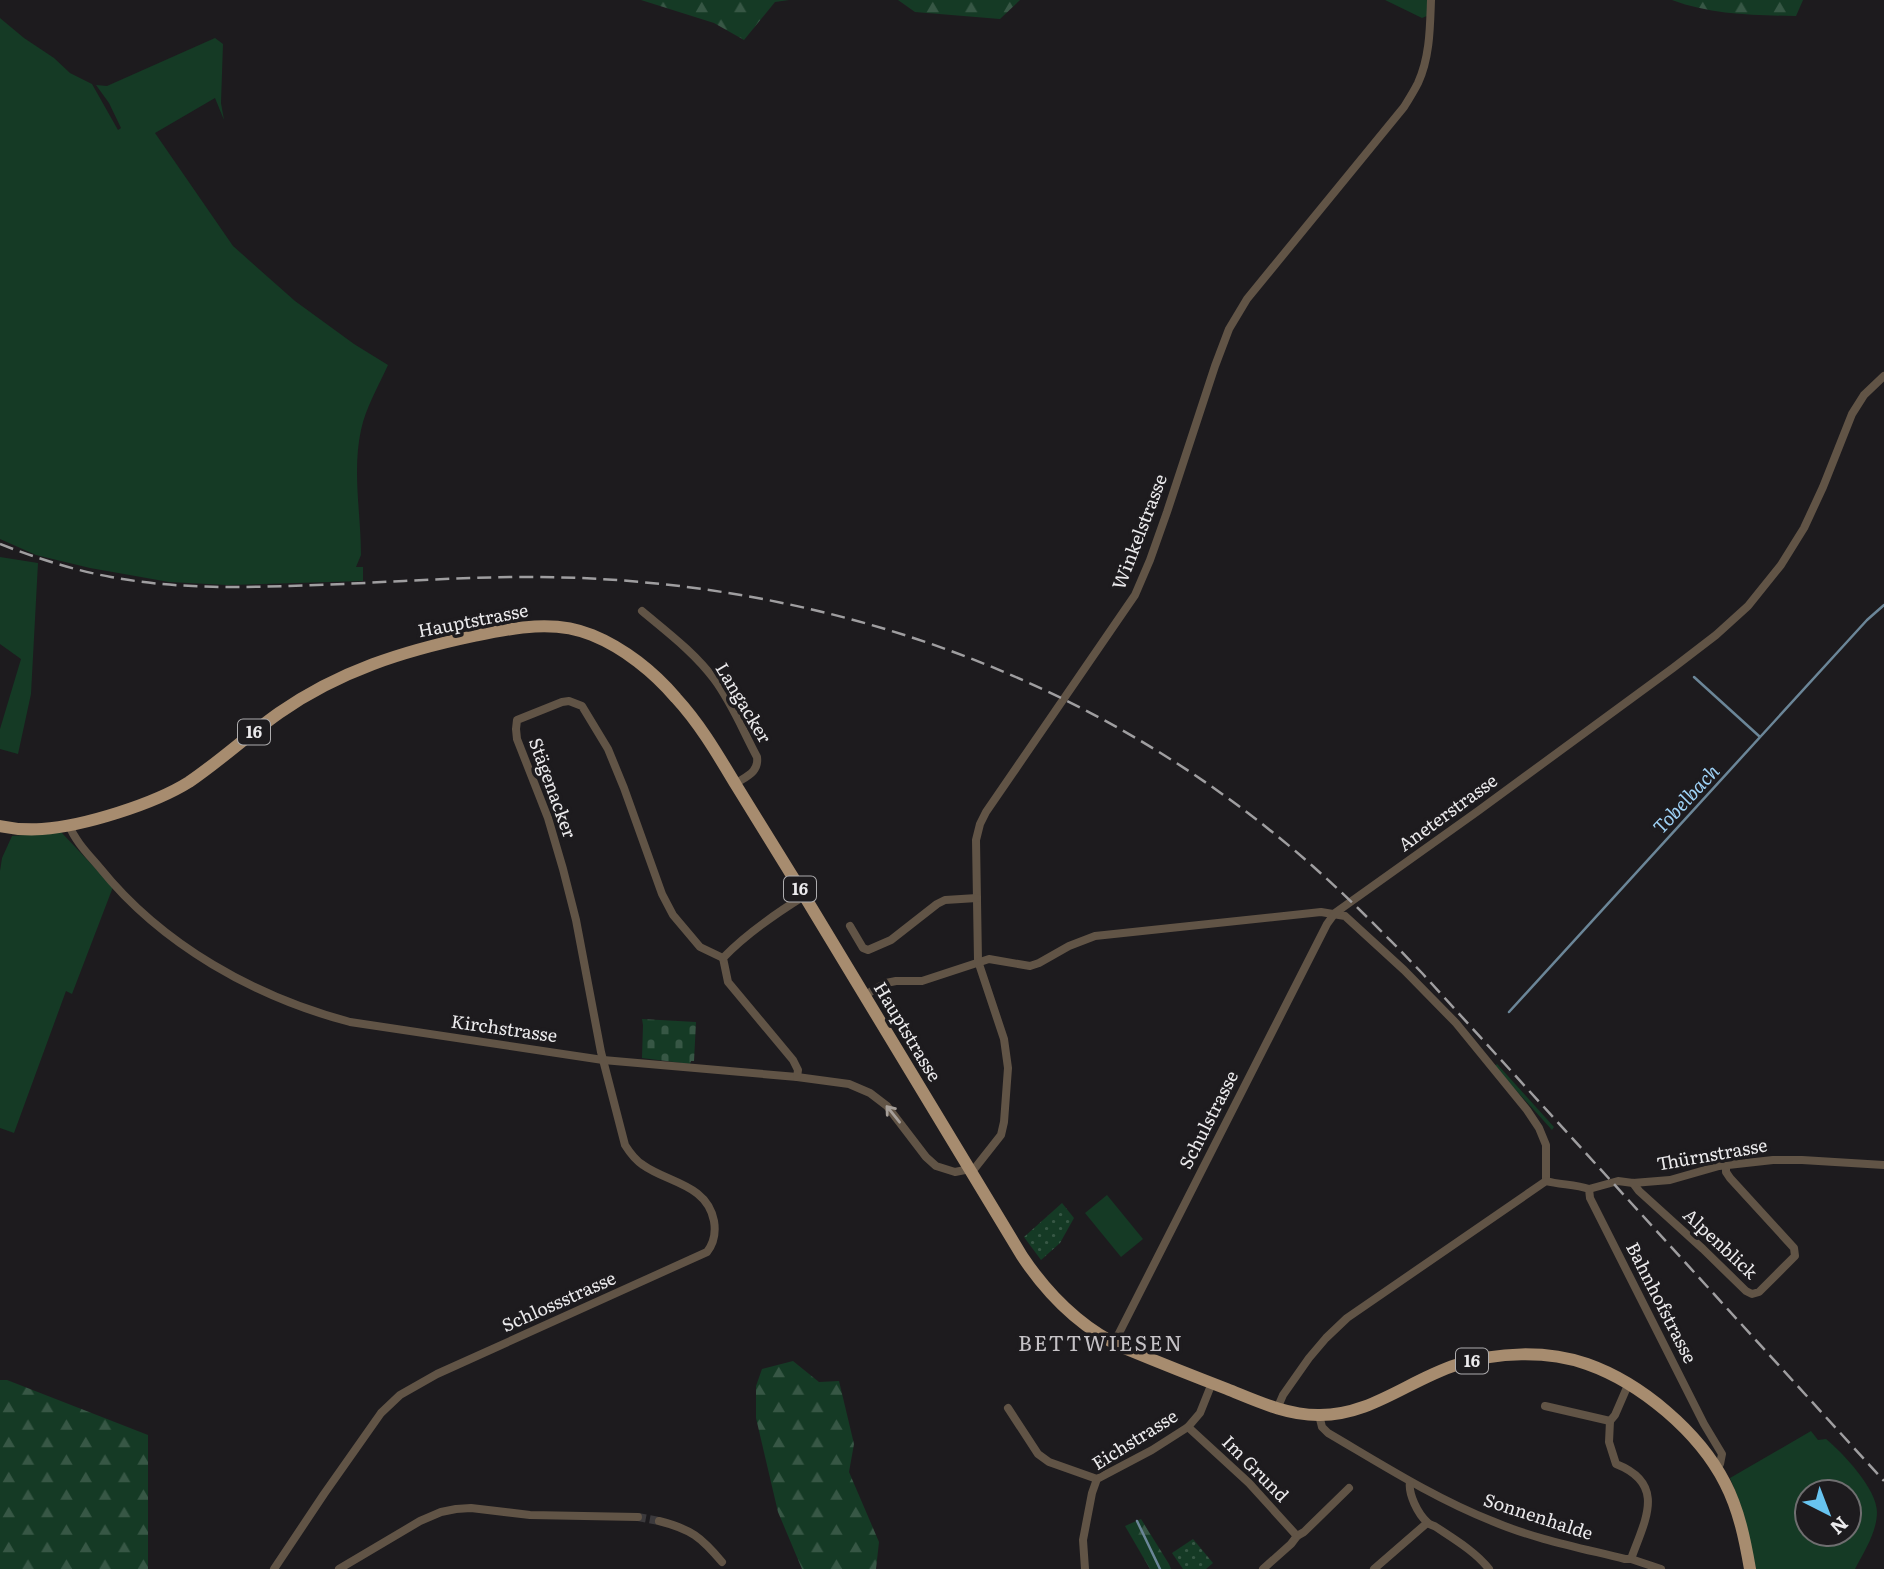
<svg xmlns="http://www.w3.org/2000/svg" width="1884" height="1569" viewBox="0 0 1884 1569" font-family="Literata,serif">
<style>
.green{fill:#153a25;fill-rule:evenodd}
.forest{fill:url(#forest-firs)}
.cemetery{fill:url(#cemetery-stones)}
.park{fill:url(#park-dots)}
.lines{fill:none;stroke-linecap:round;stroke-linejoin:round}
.stream{stroke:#6b8698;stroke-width:2.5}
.street-tunnel{stroke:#3c3a3d;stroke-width:8;stroke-dasharray:8 4;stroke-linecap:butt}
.street{stroke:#615446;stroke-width:8}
.primary{stroke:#a78c6f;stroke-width:12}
.rail{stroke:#9f9ea0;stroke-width:2.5;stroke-dasharray:14 7;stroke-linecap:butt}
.oneway{stroke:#a69f99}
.labels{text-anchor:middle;stroke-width:7;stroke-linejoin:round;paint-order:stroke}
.shield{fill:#1d1b1e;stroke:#adacae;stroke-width:2}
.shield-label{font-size:16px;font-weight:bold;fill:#ebeaec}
.street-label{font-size:18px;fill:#ebeaec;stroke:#1d1b1e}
.water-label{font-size:19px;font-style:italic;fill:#9ed1f5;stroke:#1d1b1e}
.quarter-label{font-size:21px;letter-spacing:2px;fill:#c5c2c6;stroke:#1d1b1e}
</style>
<defs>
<pattern id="forest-firs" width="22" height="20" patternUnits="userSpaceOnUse" patternTransform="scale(1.75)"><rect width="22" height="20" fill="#153a25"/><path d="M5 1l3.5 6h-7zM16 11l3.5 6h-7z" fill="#375745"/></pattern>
<pattern id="cemetery-stones" width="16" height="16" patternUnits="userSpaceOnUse" patternTransform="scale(1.75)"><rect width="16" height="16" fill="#153a25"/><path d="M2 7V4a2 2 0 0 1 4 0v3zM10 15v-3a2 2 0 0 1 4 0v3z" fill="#375745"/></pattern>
<pattern id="park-dots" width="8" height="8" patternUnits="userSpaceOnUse" patternTransform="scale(1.75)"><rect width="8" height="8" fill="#153a25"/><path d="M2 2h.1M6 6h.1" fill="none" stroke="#375745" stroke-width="1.8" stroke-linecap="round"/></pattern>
</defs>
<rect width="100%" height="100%" fill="#1d1b1e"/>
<g class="green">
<polygon points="1385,0 1427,0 1427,16 1422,18"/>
<path d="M0 18 24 38 54 58 70 73 92 84 118 130 121 128 109 103 96 85 107 86 215 38 223 44 221 103 224 120 215 98 155 133 233 246 295 301 354 344 388 365C378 387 366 407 361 430 352 471 361 514 361 555L356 567H363V581L227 585 169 582 90 568 36 555 0 539Z"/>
<polygon points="0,557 38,563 31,694 18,754 0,749 0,729 21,659 0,644"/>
<polygon points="61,832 113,887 72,994 66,991 14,1133 0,1128 0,871 2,858 12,836"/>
<polygon points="1497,1064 1554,1127 1552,1130 1494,1066"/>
<polygon points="1107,1195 1143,1239 1121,1257 1085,1213"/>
<path d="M1811 1431 1818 1440 1826 1439C1843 1453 1877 1489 1877 1512 1877 1532 1864 1552 1855 1569H1756L1740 1503 1730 1478ZM1807 1492H1849V1534H1807Z"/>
</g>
<g class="forest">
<polygon points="641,0 789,0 775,2 744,40 714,23"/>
<polygon points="898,0 1020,0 1000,19 915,12"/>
<path d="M1672 0H1803L1796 16C1754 15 1712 15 1672 0Z"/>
<polygon points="793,1361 819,1382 839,1381 854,1444 849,1472 879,1542 876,1569 802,1569 778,1512 756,1418 756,1386 762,1369"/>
<polygon points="0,1380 7,1380 148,1435 148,1569 0,1569"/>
<polygon points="1141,1519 1169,1564 1171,1569 1150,1569 1125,1526"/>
</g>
<polygon class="cemetery" points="642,1019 696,1022 694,1061 691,1061 690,1064 642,1058 643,1025"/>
<g class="park">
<polygon points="1062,1203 1074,1218 1060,1243 1041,1260 1024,1237"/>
<polygon points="1193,1539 1213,1563 1206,1569 1183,1569 1172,1553"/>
</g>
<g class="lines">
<g class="stream">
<polyline points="1694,677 1759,736"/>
<polyline points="1509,1012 1867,620 1884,605"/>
<polyline points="1137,1521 1160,1569"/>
</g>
<polyline class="street-tunnel" points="638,1517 659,1521"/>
<g class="street">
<path d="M642 611C667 632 695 653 714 679 732 703 743 731 757 757 759 772 747 776 735 784"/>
<path d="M69 825C75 841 89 855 100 868 162 945 255 997 350 1022L603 1060 797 1077 849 1084 870 1093 887 1106 926 1157 936 1166 955 1172 975 1168 1001 1135 1004 1122 1008 1068 1004 1039 978 961 976 840 980 824 986 812 1135 595 1150 560 1167 512 1215 366 1229 329 1247 299 1404 107C1409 99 1414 91 1418 83 1430 57 1430 27 1431 0"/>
<polyline points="850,926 863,948 868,950 891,940 937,904 945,900 977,898"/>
<polyline points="865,995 886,983 896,981 922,981 989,959 1030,966 1039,963 1069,946 1095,936 1321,912 1345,916 1404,970 1456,1023 1527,1110 1539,1128 1546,1145 1546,1181"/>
<path d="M797 1077 798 1070 793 1060 728 982 723 958C747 933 775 914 804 896"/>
<polyline points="1633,1183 1639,1191 1703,1249 1746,1291 1752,1294 1759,1292 1795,1256 1794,1248 1730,1178 1726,1172 1726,1167"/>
<polyline points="1589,1189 1618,1181 1633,1183 1670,1180 1719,1166 1773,1160 1802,1160 1884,1165"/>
<polyline points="1114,1343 1327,924 1335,913 1478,811 1673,668 1716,635 1748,606 1781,565 1804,528 1823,487 1852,414 1864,395 1884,376"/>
<path d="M1628 1385 1615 1415 1610 1421 1609 1442 1616 1464C1667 1484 1645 1520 1631 1559"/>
<polyline points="1545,1406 1610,1421"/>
<polyline points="1008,1408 1038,1454 1049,1462 1097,1479"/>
<path d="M1277 1409 1283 1395 1309 1358 1326 1338 1347 1318 1546 1181C1560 1185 1575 1184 1589 1189L1590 1198 1704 1424 1722 1454 1720 1464 1716 1467"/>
<path d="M1319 1415 1322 1427 1328 1433C1381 1464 1434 1498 1492 1521 1534 1539 1581 1548 1625 1559H1631L1661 1569"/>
<polyline points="1188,1427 1249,1483 1297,1536 1291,1544 1263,1569"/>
<path d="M1410 1482C1408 1494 1418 1514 1427 1522 1429 1525 1433 1525 1436 1527 1454 1539 1476 1552 1489 1569"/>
<path d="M659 1521C691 1529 701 1537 722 1562"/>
<polyline points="1297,1536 1304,1532 1349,1488"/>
<path d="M274 1569 324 1494 381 1413 400 1395 437 1374 707 1252C714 1243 716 1233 714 1221 707 1184 668 1183 643 1165 635 1160 630 1153 625 1145L601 1052 576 920 563 869 548 818 517 739 516 729 517 720 562 702 569 701 582 706 608 749 624 788 662 894 673 915 700 947 723 958"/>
<polyline points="339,1569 420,1521 441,1512 456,1509 471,1508 530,1515 638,1517"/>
<polyline points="1085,1569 1083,1540 1092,1493 1097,1479 1152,1450 1188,1427 1200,1413 1212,1383"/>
<polyline points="1374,1569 1427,1523"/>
</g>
<path class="primary" d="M0 826C14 829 28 830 42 829 84 826 154 804 189 782 220 761 248 735 279 713 339 671 403 651 474 636 513 628 554 619 592 635 624 648 654 672 676 698 700 724 718 755 736 785 757 819 778 853 799 887 874 1010 948 1133 1022 1256 1048 1295 1081 1328 1124 1348 1158 1362 1193 1376 1227 1389 1257 1401 1286 1415 1318 1415 1370 1416 1409 1380 1456 1365 1497 1352 1546 1350 1587 1364 1641 1383 1699 1432 1725 1483 1739 1510 1745 1540 1750 1569"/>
<path class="rail" d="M0 544C36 558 73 570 111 577 169 588 230 588 289 586 364 584 438 578 513 577 790 574 1060 660 1276 835 1328 877 1375 924 1422 973L1884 1481"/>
</g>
<defs><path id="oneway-shaft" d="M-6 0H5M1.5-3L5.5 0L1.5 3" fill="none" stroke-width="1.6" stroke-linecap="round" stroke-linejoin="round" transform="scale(1.75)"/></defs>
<use class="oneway" href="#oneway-shaft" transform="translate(893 1114) rotate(-129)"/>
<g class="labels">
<g class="shield">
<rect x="238" y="719.5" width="32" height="25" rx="5"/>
<rect x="784" y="876.5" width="32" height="25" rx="5"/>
<rect x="1456" y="1348.5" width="32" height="25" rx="5"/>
</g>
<g class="shield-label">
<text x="254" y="738">16</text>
<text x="800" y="895">16</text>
<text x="1472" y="1367">16</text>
</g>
<g class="street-label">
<text transform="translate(1140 532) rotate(-69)" y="6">Winkelstrasse</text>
<text transform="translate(473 621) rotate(-11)" y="6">Hauptstrasse</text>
<text transform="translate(743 703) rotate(59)" y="6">Langacker</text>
<text transform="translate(552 788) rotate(70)" y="6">Stägenacker</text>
<text transform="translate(1448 813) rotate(-36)" y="6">Aneterstrasse</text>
<text transform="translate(504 1029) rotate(8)" y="6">Kirchstrasse</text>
<text transform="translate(907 1032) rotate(59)" y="6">Hauptstrasse</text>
<text transform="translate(1209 1120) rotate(-63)" y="6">Schulstrasse</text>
<text transform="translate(1712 1155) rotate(-10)" y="6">Thürnstrasse</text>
<text transform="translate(1720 1244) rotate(43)" y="6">Alpenblick</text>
<text transform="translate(559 1302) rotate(-24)" y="6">Schlossstrasse</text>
<text transform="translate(1661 1303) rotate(63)" y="6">Bahnhofstrasse</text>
<text transform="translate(1135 1440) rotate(-32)" y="6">Eichstrasse</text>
<text transform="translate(1255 1469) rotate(45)" y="6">Im Grund</text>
<text transform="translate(1538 1517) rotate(18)" y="6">Sonnenhalde</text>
</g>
<g class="water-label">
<text transform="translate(1686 799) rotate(-47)" y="7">Tobelbach</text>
</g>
<g class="quarter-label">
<text x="1101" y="1351">BETTWIESEN</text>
</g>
</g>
<g transform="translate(1828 1513) rotate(138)"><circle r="33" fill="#1d1b1e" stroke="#6f6e70" stroke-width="2"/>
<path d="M0-5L12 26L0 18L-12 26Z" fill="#68c4f0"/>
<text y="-10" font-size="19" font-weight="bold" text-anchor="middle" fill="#ebeaec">N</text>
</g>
</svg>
